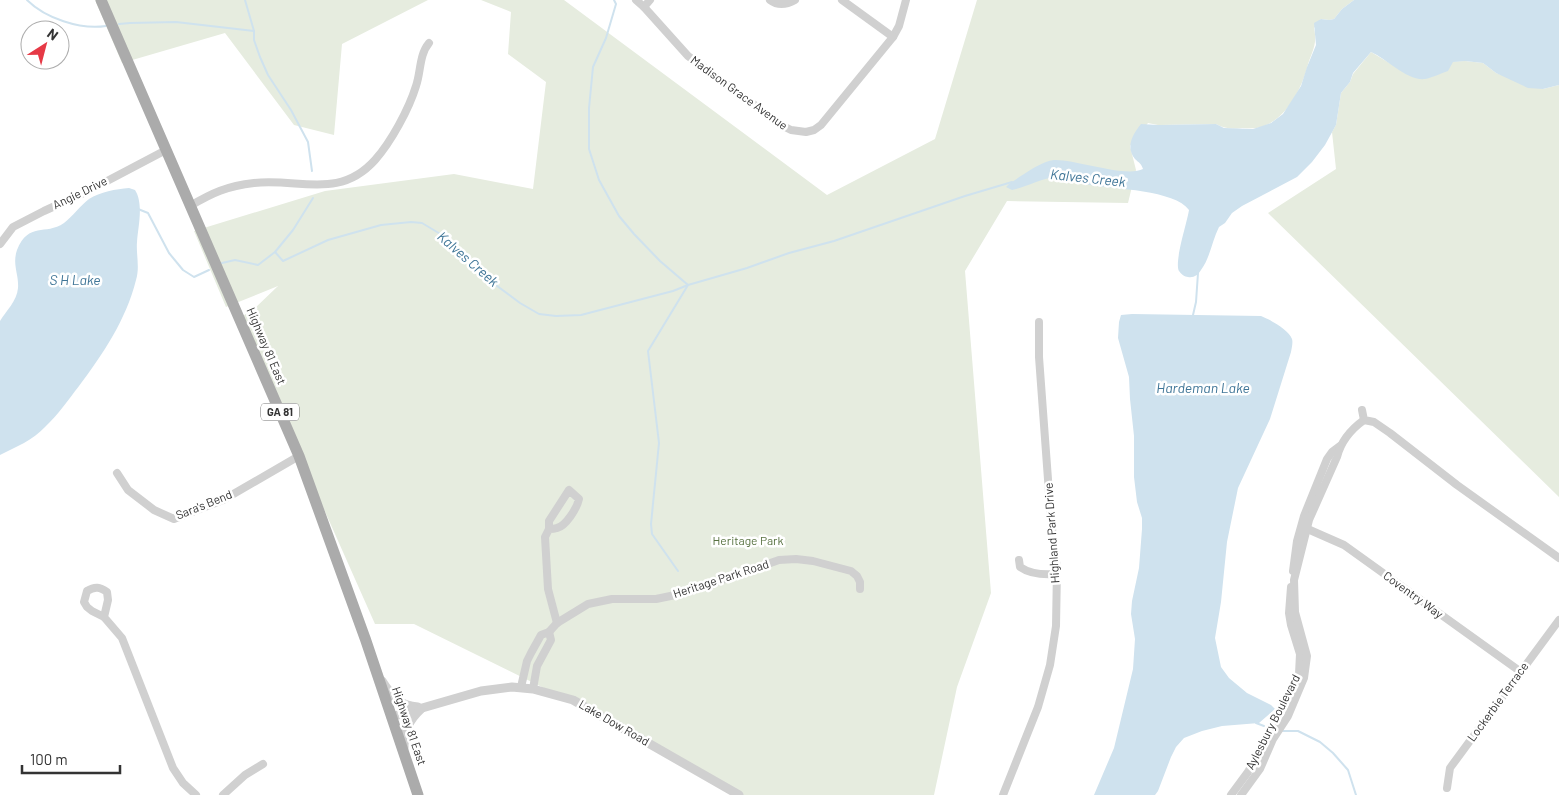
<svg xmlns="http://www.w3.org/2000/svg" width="1559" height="795" viewBox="0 0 1559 795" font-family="Barlow,sans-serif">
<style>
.green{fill:#e6ecdf}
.water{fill:#cfe2ee}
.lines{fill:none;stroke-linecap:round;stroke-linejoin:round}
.stream{stroke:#cfe2ee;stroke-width:2}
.minor{stroke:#d0d0d0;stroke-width:8}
.tertiary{stroke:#d0d0d0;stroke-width:9}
.primary{stroke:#ababab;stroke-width:11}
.labels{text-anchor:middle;stroke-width:5;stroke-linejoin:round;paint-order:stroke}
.shield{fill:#fff;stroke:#707070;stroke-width:1}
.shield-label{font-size:11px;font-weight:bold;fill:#333}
.street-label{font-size:12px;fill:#333;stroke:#fff}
.park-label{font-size:12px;fill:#56703f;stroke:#fff}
.water-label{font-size:14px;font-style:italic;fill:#3f7597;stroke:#fff}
</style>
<rect width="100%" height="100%" fill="#fff"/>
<g class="green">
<polygon points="95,0 428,0 342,44 334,135 294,125 225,33 122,63"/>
<path d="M481 0H564L827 195 935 139 977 0H1354L1342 9 1334 19 1329 20 1321 19 1314 28C1318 46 1311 52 1307 68 1300 92 1286 119 1261 127 1255 129 1249 128 1242 128 1232 129 1225 129 1216 124L1158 125 1148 123 1130 146 1136 170 1128 203 1007 201 965 271 991 593 957 687 934 795H740L637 734 414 624H375L239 318 253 310 278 286 226 307 194 231 325 191 454 174 533 189 546 82 508 54 511 12Z"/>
<polygon points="1371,52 1391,64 1465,61 1483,63 1496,73 1543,89 1559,85 1559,497 1268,213 1336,169 1332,132 1336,125 1341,93 1350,82 1353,74"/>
</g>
<g class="water">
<path d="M1354 0H1559V85L1543 89 1528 88 1496 73 1483 63 1465 61 1453 62 1448 71C1441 73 1432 78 1425 79 1407 81 1387 59 1371 52L1353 73 1350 82 1341 93 1336 125 1325 145 1312 162 1297 177 1242 206 1232 213 1225 223 1219 227C1212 241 1210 258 1201 270 1198 275 1194 278 1188 277 1185 277 1181 274 1179 271 1174 262 1187 223 1189 210 1175 190 1114 189 1090 185 1079 183 1069 177 1057 177 1041 178 1027 187 1012 190L1006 187 1009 184C1020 177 1041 161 1054 160 1075 159 1126 178 1143 169 1141 163 1139 163 1135 159 1125 147 1133 134 1141 124L1158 125 1216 124 1224 128 1253 129 1271 123 1283 114 1301 86 1307 67 1316 45 1314 23 1321 19 1329 20 1334 19 1342 9Z"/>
<path d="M129 188 135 190C144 204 138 227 137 242 136 255 140 267 136 280 126 320 103 354 79 386 68 400 58 415 45 427 33 440 16 447 0 455V321C6 311 17 301 18 288 19 274 12 265 17 250 29 221 45 236 64 223 73 216 80 206 89 199 100 192 116 189 129 188Z"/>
<path d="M1132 314 1261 316C1269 319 1289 330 1292 339 1293 342 1292 347 1291 352L1270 419 1238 488 1227 542 1221 602 1215 638 1221 667 1229 678 1247 693 1271 705 1275 709 1259 723 1222 726 1202 731 1184 738 1176 747 1171 757 1158 791 1155 795H1094L1114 748 1133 669 1135 639 1131 614 1132 601 1139 568 1142 529V518L1137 502 1134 477V436L1130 399 1129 377 1118 338 1119 322 1121 315Z"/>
</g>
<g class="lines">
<g class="stream">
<path d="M27 0C45 18 80 30 106 26"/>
<polyline points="245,0 254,31 254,40 260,57 268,75 291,110 308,142 312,171"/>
<polyline points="614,0 616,4 606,38 593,67 589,108 589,149 599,180 619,216 634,234 660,261 688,285"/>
<polyline points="119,24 130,23 176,22 254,31"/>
<polyline points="138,209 148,213 169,253 183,270 194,277 209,270"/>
<polyline points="275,252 283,261 328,240 381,225 411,222 422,223 447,238 493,283 520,303 539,314 556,316 581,315 673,291 688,285 747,268 789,253 834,241 965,196 1012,182"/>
<polyline points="222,263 235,260 258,265 275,252 293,230 313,198"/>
<polyline points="1193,315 1196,302 1198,273"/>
<polyline points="678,571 652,534 651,524 659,443 648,351 688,285"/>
<polyline points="1256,723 1264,726"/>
<polyline points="1283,731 1298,731 1320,742 1333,753 1348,770 1356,795"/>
</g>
<g class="minor">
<polyline points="636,0 644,7"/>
<polyline points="650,0 644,7 688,56 783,126 791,130 806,132 814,130 821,125 893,37 899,26 906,0"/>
<path d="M770 0C778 6 786 5 795 0"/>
<polyline points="842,0 893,37"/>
<path d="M190 206C212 193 227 186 254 183 300 178 339 200 375 160 391 142 409 109 416 86 421 72 419 55 429 43"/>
<polyline points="0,244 13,227 44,211 90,190 166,150"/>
<polyline points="1362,410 1364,420 1374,422 1390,433 1457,485 1559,558"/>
<polyline points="117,473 128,490 154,510 174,519 223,500 299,456"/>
<polyline points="1303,527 1344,545 1521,672"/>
<path d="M549 529C552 529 554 529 557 528 566 526 577 508 579 499L569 490 549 521V529L545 537 548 589 557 623"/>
<path d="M1019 560 1020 567C1030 574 1045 575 1057 574"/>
<polyline points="1293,571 1297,541 1304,516 1327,459 1332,452 1340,446"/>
<path d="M104 617 108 600 107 592C100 587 95 586 87 591L84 602 87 607 92 611 104 617 122 638 173 768 183 783 196 795"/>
<polyline points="549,632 557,623 588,604 612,599 656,599 685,593 779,560 796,559 813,561 851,571 857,576 860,582 860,589"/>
<polyline points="521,687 527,661 531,653 541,635 549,632 551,640 537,666 533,689"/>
<polyline points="1447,788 1450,768 1559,620"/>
<polyline points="223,795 245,775 263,764"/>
<polyline points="1003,795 1038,707 1050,665 1056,626 1057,569 1051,520 1039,357 1039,322"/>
<polyline points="1231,795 1248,772 1299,674 1300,654 1291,625 1289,613 1291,587"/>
<path d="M1241 795 1260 769 1273 739 1288 716 1304 678 1307 656 1295 612 1294 580 1309 520 1337 457C1341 441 1350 430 1364 420"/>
</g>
<g class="tertiary">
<path d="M382 681C392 697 400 706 418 707"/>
<polyline points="391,717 481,691 512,687 533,689 573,700 739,795"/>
<path d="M404 748C404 731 409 720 421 709"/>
</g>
<polyline class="primary" points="101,0 299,456 365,638 418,795"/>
</g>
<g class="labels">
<rect class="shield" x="261" y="403.5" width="38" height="17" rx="4"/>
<g class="shield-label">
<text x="280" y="416">GA 81</text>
</g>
<g class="street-label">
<text transform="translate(739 93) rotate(36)" y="4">Madison Grace Avenue</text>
<text transform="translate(80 193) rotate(-26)" y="4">Angie Drive</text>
<text transform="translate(266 346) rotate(67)" y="4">Highway 81 East</text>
<text transform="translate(204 505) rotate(-22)" y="4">Sara's Bend</text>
<text transform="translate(1052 533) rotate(-94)" y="4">Highland Park Drive</text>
<text transform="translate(721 579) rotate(-18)" y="4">Heritage Park Road</text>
<text transform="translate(1413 595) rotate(36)" y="4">Coventry Way</text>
<text transform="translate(1498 702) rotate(-54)" y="4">Lockerbie Terrace</text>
<text transform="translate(1273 722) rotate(-63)" y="4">Aylesbury Boulevard</text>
<text transform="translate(614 723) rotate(30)" y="4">Lake Dow Road</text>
<text transform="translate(409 726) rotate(71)" y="4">Highway 81 East</text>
</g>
<g class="park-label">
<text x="748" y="545">Heritage Park</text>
</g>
<g class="water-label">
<text transform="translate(1088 178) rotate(6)" y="5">Kalves Creek</text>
<text transform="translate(468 259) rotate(41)" y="5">Kalves Creek</text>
<text x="75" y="285">S H Lake</text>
<text x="1203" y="393">Hardeman Lake</text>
</g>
</g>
<g transform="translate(45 45) rotate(36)"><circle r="24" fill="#ffffff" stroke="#adadad"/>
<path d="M0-4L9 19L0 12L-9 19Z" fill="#e63946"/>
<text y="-8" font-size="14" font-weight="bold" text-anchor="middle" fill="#333333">N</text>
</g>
<path d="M22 765v8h98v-8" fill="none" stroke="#333333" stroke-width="2.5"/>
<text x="30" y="765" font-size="15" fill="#333333" stroke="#ffffff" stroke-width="4" paint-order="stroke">100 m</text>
</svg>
